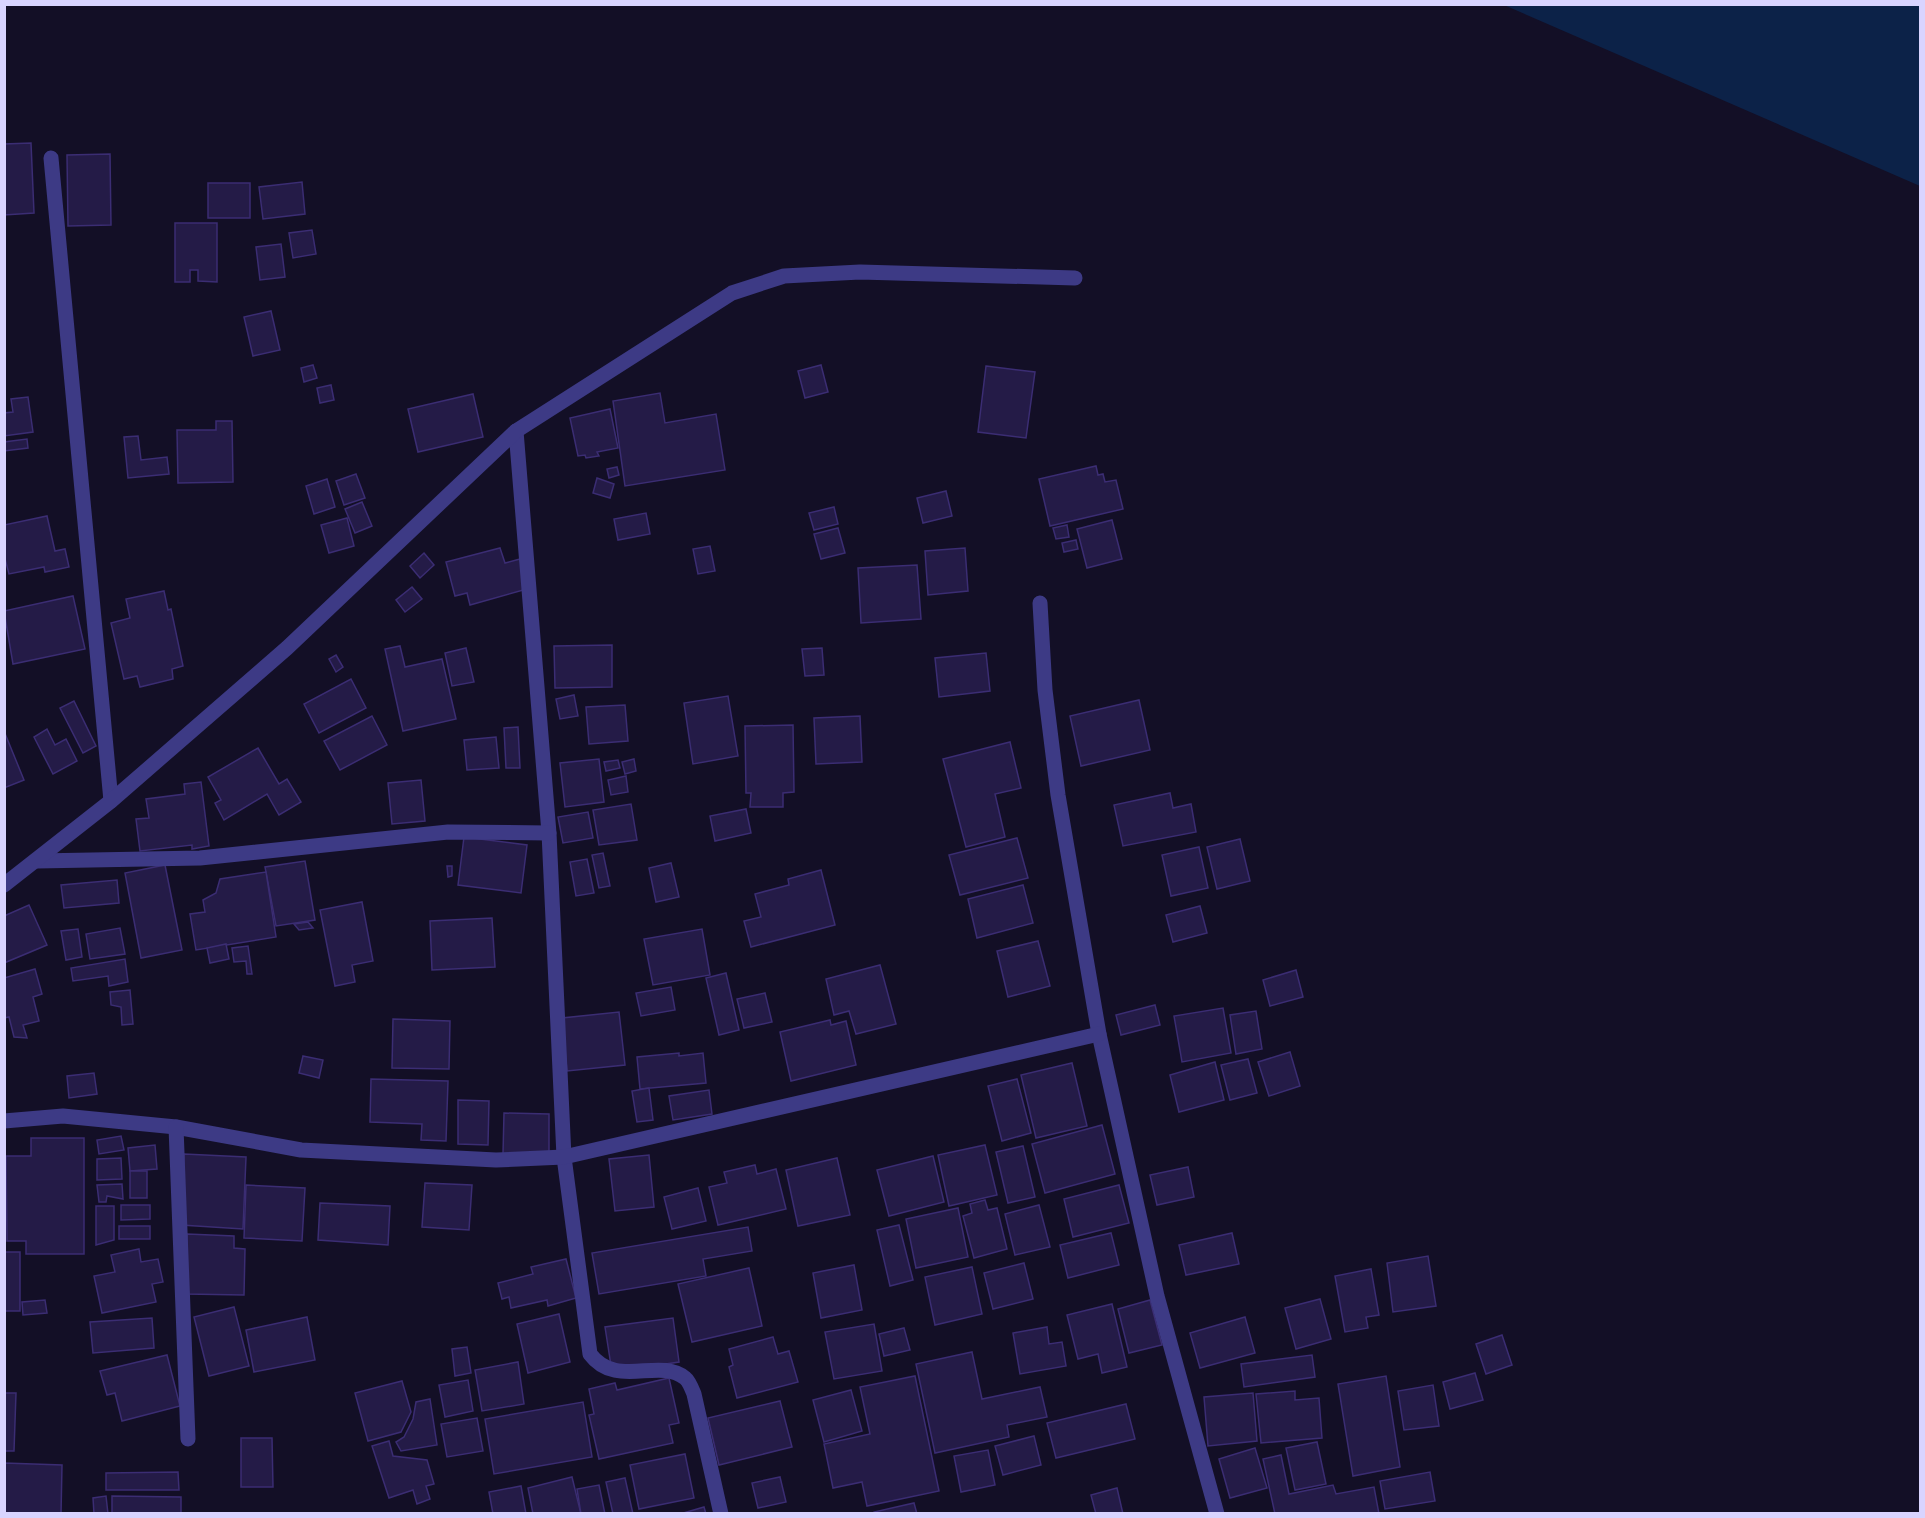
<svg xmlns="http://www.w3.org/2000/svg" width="1925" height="1518" viewBox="0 0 1925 1518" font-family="Inter,sans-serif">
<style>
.water{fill:#0c2248}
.building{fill:#241b47;stroke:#3b2d73;stroke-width:1.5}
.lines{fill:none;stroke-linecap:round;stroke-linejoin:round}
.minor{stroke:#3d3a85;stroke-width:15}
</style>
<rect width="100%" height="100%" fill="#130f26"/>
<polygon class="water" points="1504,5 1920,5 1920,186"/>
<g class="building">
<polygon points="31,143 34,213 4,215 4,144"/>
<polygon points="110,154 111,225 68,226 67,155"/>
<polygon points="302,182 305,214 263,219 259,187"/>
<rect x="208" y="183" width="42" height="35"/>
<polygon points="175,223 217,223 217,282 198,281 198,270 190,270 190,282 175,282"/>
<polygon points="312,230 316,254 293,258 289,233"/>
<polygon points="281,244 285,277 260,280 256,247"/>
<polygon points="271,311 280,350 253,356 244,317"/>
<polygon points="313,365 317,378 304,382 301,368"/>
<polygon points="821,365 828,392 805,398 798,371"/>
<polygon points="986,366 1035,372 1026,438 978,432"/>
<polygon points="331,385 334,400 320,403 317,388"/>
<polygon points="660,393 665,423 716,414 725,470 625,486 613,401"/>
<polygon points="473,394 483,437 418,452 408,409"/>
<polygon points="28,397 33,432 4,436 4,413 13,412 11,399"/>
<polygon points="610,409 618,448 597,452 599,456 586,458 585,455 578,456 570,418"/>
<polygon points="216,421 232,421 233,482 178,483 177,430 216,430"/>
<polygon points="138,436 141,460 167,457 169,474 128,478 124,437"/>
<polygon points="27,439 28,448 4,451 4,442"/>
<polygon points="1096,466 1098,475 1103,474 1105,482 1116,480 1123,509 1050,526 1039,479"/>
<polygon points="617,467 619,475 609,478 607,469"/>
<polygon points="356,474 365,498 344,505 336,481"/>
<polygon points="597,478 614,484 610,498 593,493"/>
<polygon points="327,479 335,507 314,514 306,486"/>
<polygon points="946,491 952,516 923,523 917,498"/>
<polygon points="362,502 372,526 355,533 345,509"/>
<polygon points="834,507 838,524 814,530 809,513"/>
<polygon points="646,513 650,534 618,540 614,519"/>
<polygon points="47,516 55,551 65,549 69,567 45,572 44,567 9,574 4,555 4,525"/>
<polygon points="347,518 354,546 329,553 321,525"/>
<polygon points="1112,520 1122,559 1087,568 1077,529"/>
<polygon points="1067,525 1069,537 1056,539 1053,528"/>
<polygon points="838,528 845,553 821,559 814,534"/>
<polygon points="1076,540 1078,549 1064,552 1062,543"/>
<polygon points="710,546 715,571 698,574 693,549"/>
<polygon points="500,548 505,563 520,559 527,589 470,605 467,593 455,596 446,562"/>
<polygon points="965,548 968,591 928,595 925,551"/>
<polygon points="424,553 434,565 420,578 410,566"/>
<polygon points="917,565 921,619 861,623 858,568"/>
<polygon points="412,587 422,599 405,612 396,600"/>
<polygon points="164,591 168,610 171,609 183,666 172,669 173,679 140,687 137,676 124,679 111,623 130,618 126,599"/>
<polygon points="73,596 85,649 13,664 4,611"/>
<polygon points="612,645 612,687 555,688 554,646"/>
<polygon points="400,646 405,667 442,659 456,719 403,731 385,649"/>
<polygon points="466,648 474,682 452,686 445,653"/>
<polygon points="822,648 824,675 805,676 802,649"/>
<polygon points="986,653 990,691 939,697 935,658"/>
<polygon points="336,655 343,667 336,672 329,659"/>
<polygon points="351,679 366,708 319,733 304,704"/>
<polygon points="574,695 578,716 560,719 556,699"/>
<polygon points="728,696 738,756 693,764 684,703"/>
<polygon points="1139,700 1150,750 1081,766 1070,716"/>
<polygon points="74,701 96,746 83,753 60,708"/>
<polygon points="625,705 628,741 589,744 586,707"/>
<polygon points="372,716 387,745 340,770 324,741"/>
<polygon points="860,716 862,762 816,764 814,718"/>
<polygon points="793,725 794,792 783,793 783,807 750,807 751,793 746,793 745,726"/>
<polygon points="518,727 520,768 506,768 504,728"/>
<polygon points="47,729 55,745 66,739 77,761 53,774 34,737"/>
<polygon points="4,731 24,780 4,788"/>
<polygon points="496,737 499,768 467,770 464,740"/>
<polygon points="1010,742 1021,788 995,794 1005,837 966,847 943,759"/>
<polygon points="258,748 279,784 287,779 301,802 279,815 267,794 224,820 215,803 221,800 208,777"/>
<polygon points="599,759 604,802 565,807 560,763"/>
<polygon points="634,759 636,771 625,774 622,762"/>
<polygon points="618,760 620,768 606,771 604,762"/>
<polygon points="626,776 628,792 611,795 608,780"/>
<polygon points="421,780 425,821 392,824 388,783"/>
<polygon points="201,782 209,846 192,849 192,845 140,851 136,819 149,818 146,799 185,794 184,784"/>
<polygon points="1170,793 1173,808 1191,804 1196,832 1123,846 1114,805"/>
<polygon points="631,804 637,840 599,845 593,810"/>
<polygon points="746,809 751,833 715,841 710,816"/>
<polygon points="588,812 593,838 563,843 558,817"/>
<polygon points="464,837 527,845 521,893 458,885"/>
<polygon points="1017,838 1028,878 960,895 949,855"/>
<polygon points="1240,839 1250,881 1217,889 1207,847"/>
<polygon points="1199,847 1208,888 1171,896 1162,855"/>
<polygon points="603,853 610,886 599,888 592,855"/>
<polygon points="587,859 594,893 576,896 570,862"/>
<polygon points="305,861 315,920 276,926 265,867"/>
<polygon points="671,863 679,897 656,902 649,868"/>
<polygon points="165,865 182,950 141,958 125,873"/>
<polygon points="447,866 452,866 452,876 448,877"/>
<polygon points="821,870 835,925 751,947 744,921 761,917 755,894 789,885 788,879"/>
<polygon points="266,872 276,937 196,950 190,914 205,912 203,900 216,893 220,879"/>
<polygon points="117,880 119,903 64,908 61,885"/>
<polygon points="1023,885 1033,923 977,938 968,899"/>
<polygon points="362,902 373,961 352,965 355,982 335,986 320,910"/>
<polygon points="29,905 47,945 4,963 4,916"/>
<polygon points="1200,906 1207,933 1173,942 1166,915"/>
<polygon points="492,918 495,967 432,970 430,921"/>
<polygon points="308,922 313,928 299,930 294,924"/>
<polygon points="120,928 125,954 90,959 86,934"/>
<polygon points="78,929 82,957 66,960 61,931"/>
<polygon points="702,929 710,975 653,985 644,939"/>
<polygon points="1038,941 1050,986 1008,997 997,951"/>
<polygon points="226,944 229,959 210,963 207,948"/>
<polygon points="248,946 252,974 247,974 246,961 234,962 232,948"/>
<polygon points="125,959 128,982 109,986 108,976 73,981 71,968"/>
<polygon points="880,965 896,1024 856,1034 849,1011 834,1015 826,979"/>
<polygon points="35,969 42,994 33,997 39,1021 23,1025 27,1038 14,1037 9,1017 4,1018 4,978"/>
<polygon points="1296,970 1303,997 1270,1006 1263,980"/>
<polygon points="726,973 739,1030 719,1035 706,978"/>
<polygon points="671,987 675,1010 641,1016 636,993"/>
<polygon points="130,990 133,1024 122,1025 121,1007 111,1005 110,992"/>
<polygon points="765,993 772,1022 744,1028 737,999"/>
<polygon points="1155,1005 1160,1025 1121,1035 1116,1015"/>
<polygon points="1223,1008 1231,1053 1182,1062 1174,1016"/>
<polygon points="1256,1011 1262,1049 1236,1054 1230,1015"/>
<polygon points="619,1012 625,1065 567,1071 562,1018"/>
<polygon points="393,1019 450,1021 449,1069 392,1068"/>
<polygon points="830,1020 831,1025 846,1021 856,1065 791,1081 780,1032"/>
<polygon points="1290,1052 1300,1086 1269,1096 1258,1062"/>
<polygon points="679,1053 679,1056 703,1053 706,1083 640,1089 637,1057"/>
<polygon points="303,1056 323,1060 319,1078 299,1073"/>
<polygon points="1248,1059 1257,1093 1230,1100 1221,1065"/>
<polygon points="1215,1062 1224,1100 1179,1112 1170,1075"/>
<polygon points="1072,1063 1087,1126 1036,1138 1021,1075"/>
<polygon points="94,1073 97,1094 69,1098 67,1076"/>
<polygon points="371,1079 448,1081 446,1141 421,1140 422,1124 370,1122"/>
<polygon points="1017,1079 1031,1133 1002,1141 988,1086"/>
<polygon points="649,1088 653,1120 637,1122 632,1091"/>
<polygon points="709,1090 712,1114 673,1120 669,1096"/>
<polygon points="458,1100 489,1101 488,1145 458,1144"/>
<polygon points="504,1113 549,1114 549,1155 503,1154"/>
<polygon points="1102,1125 1115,1174 1045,1193 1032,1144"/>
<polygon points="121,1136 124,1150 99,1154 97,1140"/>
<polygon points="31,1138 84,1138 84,1254 26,1254 26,1241 7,1241 6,1156 31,1156"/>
<polygon points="155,1145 157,1169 130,1171 128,1148"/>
<polygon points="985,1145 997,1195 949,1206 938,1155"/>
<polygon points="1023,1146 1035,1197 1008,1203 996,1152"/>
<polygon points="184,1154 246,1157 243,1229 181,1225"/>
<polygon points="649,1155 654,1207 615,1211 609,1159"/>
<polygon points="933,1156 944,1202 889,1216 877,1170"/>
<polygon points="121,1158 122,1179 97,1180 97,1159"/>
<polygon points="837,1158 850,1215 798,1226 786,1170"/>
<polygon points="755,1165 757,1174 776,1169 786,1209 718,1225 709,1187 727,1183 724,1172"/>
<polygon points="1188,1167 1194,1197 1157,1205 1150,1175"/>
<rect x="130" y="1171" width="17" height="27"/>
<polygon points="425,1183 472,1185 469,1230 422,1227"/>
<polygon points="122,1184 123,1199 107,1196 106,1202 99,1202 97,1185"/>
<polygon points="246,1185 305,1188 302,1241 244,1238"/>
<polygon points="1119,1185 1129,1223 1073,1237 1064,1199"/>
<polygon points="698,1188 706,1221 672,1229 664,1197"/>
<polygon points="985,1200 988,1210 997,1208 1007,1249 974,1258 963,1216 972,1213 970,1204"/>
<polygon points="320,1203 390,1206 388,1245 318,1240"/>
<polygon points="121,1205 150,1205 150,1219 121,1220"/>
<polygon points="1039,1205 1050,1247 1015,1255 1005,1214"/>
<polygon points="96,1206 114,1206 114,1240 96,1245"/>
<polygon points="958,1208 968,1257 916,1268 906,1219"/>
<polygon points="899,1225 913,1280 890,1286 877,1230"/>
<rect x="119" y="1226" width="31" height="13"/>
<polygon points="748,1227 752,1251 703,1259 706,1276 599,1294 592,1253"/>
<polygon points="1111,1233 1119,1265 1068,1278 1060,1245"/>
<polygon points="1232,1233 1239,1264 1186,1275 1179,1245"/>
<polygon points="187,1234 234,1236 234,1248 245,1249 244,1295 186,1294"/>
<polygon points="139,1249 141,1262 158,1259 163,1282 152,1284 156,1302 102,1313 94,1276 115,1272 111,1255"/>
<rect x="4" y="1252" width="16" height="59"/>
<polygon points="1428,1256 1436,1306 1393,1312 1387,1263"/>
<polygon points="566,1259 576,1298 548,1306 547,1300 511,1308 509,1297 502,1299 498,1283 533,1274 531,1267"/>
<polygon points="1024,1263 1033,1299 993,1309 984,1273"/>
<polygon points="854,1265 862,1310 821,1318 813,1273"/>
<polygon points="972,1267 982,1314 935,1325 925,1277"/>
<polygon points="749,1268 762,1326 692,1342 678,1284"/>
<polygon points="1371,1269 1379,1315 1366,1317 1368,1328 1345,1332 1335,1276"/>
<polygon points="1320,1299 1331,1339 1296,1349 1285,1308"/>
<polygon points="45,1300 47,1313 23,1315 22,1302"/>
<polygon points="1150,1300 1162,1345 1129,1353 1118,1309"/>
<polygon points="1112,1304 1127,1367 1102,1373 1098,1354 1078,1359 1067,1315"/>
<polygon points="234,1307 249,1366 209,1376 194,1317"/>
<polygon points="559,1314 570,1362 528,1373 517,1324"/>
<polygon points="307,1317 315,1360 254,1372 246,1330"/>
<polygon points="1245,1317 1255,1353 1200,1368 1190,1333"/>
<polygon points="152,1318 154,1348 93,1353 90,1322"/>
<polygon points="673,1318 679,1362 612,1372 605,1327"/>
<polygon points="874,1324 882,1371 834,1379 825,1332"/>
<polygon points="1047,1327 1049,1344 1062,1342 1066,1366 1020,1374 1013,1333"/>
<polygon points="904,1328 910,1350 884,1356 879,1334"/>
<polygon points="1502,1335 1512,1365 1486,1374 1476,1344"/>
<polygon points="773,1337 778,1354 789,1351 798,1382 737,1398 729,1367 733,1365 729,1349"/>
<polygon points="467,1347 471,1373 455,1376 452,1349"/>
<polygon points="972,1352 982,1399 1040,1387 1047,1417 1007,1425 1009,1437 935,1453 916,1364"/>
<polygon points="167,1355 180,1406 122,1421 115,1393 107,1395 100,1371"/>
<polygon points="1312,1355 1315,1377 1244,1387 1241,1364"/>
<polygon points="518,1362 524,1404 482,1411 475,1370"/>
<polygon points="1475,1373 1483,1400 1450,1409 1443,1382"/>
<polygon points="915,1376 939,1491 867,1506 862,1482 833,1488 824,1444 870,1434 860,1387"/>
<polygon points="1386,1376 1400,1467 1353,1476 1338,1384"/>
<polygon points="669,1378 679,1423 669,1425 673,1443 599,1459 589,1415 594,1414 589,1389 615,1383 617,1390"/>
<polygon points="468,1380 473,1411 445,1417 439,1385"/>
<polygon points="402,1381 411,1412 401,1432 368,1441 355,1393"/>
<polygon points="1433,1385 1439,1426 1404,1430 1398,1391"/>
<polygon points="851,1390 862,1431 824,1442 813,1400"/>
<polygon points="1295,1391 1295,1400 1319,1398 1322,1438 1261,1443 1256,1394"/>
<polygon points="4,1393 16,1393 14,1451 4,1451"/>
<polygon points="1253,1393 1257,1441 1208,1446 1204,1397"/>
<polygon points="430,1399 437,1445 401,1451 396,1442 404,1437 413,1419 416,1402"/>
<polygon points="780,1401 792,1447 719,1465 708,1418"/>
<polygon points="583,1402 592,1457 494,1474 485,1419"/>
<polygon points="1126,1404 1135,1439 1056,1458 1047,1423"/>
<polygon points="477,1418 483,1451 447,1457 441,1424"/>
<polygon points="1034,1436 1041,1465 1003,1475 995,1446"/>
<polygon points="241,1438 272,1438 273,1487 241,1487"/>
<polygon points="389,1441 393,1456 427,1460 434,1484 426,1486 430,1499 417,1504 413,1490 389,1498 372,1446"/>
<polygon points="1317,1442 1326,1484 1295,1490 1286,1448"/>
<polygon points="1255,1448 1267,1488 1230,1498 1219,1459"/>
<polygon points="988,1450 995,1485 961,1492 954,1456"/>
<polygon points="685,1454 694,1498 639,1509 630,1465"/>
<polygon points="1281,1455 1289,1494 1333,1485 1336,1494 1374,1487 1379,1514 1275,1514 1263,1459"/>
<polygon points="4,1463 62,1465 61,1514 4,1514"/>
<polygon points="178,1472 179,1490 106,1490 106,1473"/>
<polygon points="1430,1472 1435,1501 1385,1509 1380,1481"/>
<polygon points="572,1477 581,1514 533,1514 528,1488"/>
<polygon points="780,1477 786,1502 758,1508 752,1483"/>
<polygon points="625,1478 633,1514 613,1514 606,1482"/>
<polygon points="599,1485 605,1514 581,1514 577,1489"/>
<polygon points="521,1486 526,1514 493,1514 489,1492"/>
<polygon points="1117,1488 1123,1514 1096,1514 1091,1495"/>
<polygon points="106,1496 108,1514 94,1514 93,1498"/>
<polygon points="112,1496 181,1497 181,1514 112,1514"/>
<polygon points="914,1503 917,1514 874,1514 874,1512"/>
<polygon points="704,1507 706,1514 680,1514"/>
</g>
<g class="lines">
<g class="minor">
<polyline points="51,158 111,801"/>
<path d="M516 431 549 833 564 1157 590 1354C616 1389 659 1357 685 1378 689 1381 692 1389 694 1394L721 1514"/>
<polyline points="1040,603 1045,690 1058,795 1099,1034 1157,1296 1217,1514"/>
<polyline points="37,861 200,858 448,832 549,833"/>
<polyline points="4,885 111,801 287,648 516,431 732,293 784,276 860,272 1075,278"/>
<polyline points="4,1121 63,1116 176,1127 301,1150 496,1160 564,1157 1099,1034"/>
<polyline points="176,1127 188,1439"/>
</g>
</g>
<rect width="1925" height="1518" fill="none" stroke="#d9d4ff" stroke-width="12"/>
</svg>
